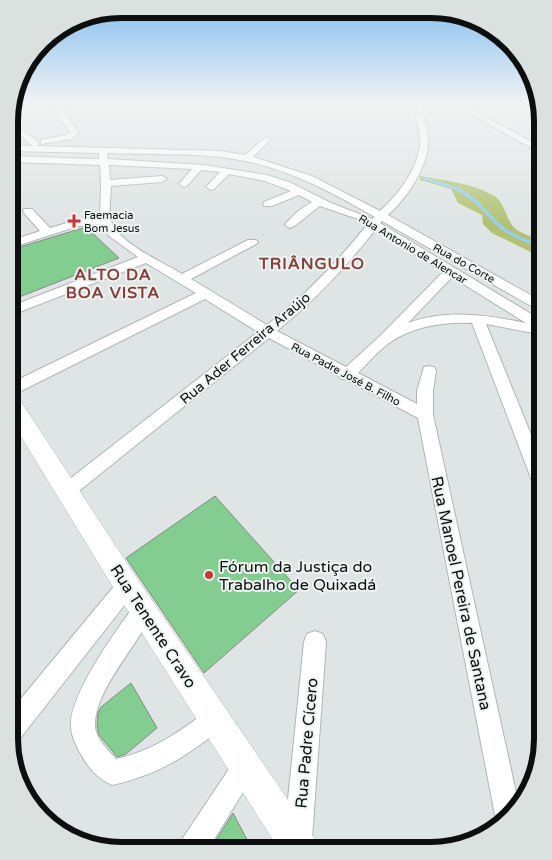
<svg xmlns="http://www.w3.org/2000/svg" width="552" height="860" viewBox="0 0 552 860" font-family="'Varela Round',sans-serif">
<style>
.green{fill:#b2c272}
.lines{fill:none;stroke-linecap:round;stroke-linejoin:round}
.stream-far1{stroke:#93cffd;stroke-width:2.5}
.stream{stroke:#93cffd;stroke-width:3}
.building{fill:#84cd91;stroke:#868a86}
.minor-casing{stroke:#b0b6b5;stroke-width:2}
.major-casing{stroke:#b0b6b5;stroke-width:1}
.minor{fill:#fff;fill-rule:evenodd}
.major{fill:#fff;fill-rule:evenodd}
.poi-dot{fill:#c73839;stroke:#ecf3f1;stroke-width:2}
.labels{text-anchor:middle;stroke-width:4;stroke-linejoin:round;paint-order:stroke}
.far-poi-label{font-size:11px;fill:#0d0f0f;stroke:#ecf3f1;text-anchor:start}
.far-street-label{font-size:11px;fill:#0d0f0f;stroke:#ecf3f1}
.street-label{font-size:14px;fill:#0d0f0f;stroke:#ecf3f1}
.far-district-label{font-size:16px;font-weight:bold;letter-spacing:1px;fill:#873f3b;stroke:#ecf3f1}
.near-poi-label{font-size:16px;fill:#0d0f0f;stroke:#ecf3f1;text-anchor:start}
.near-street-label{font-size:16px;fill:#0d0f0f;stroke:#ecf3f1}
.rim{fill:none;stroke:#0d0f0f;stroke-width:6}
</style>
<rect width="100%" height="100%" fill="#dfe5e4"/>
<path class="green" d="M420 176C443 180 470 183 491 194 505 201 504 214 512 225 517 233 535 238 543 239V258L492 233 483 224 482 215 458 203 451 189 420 180Z"/>
<g class="lines">
<polyline class="stream-far1" points="423,178 456,188"/>
<path class="stream" d="M453 187C475 196 484 212 501 227 513 237 528 242 543 246"/>
</g>
<g class="building">
<polygon points="86,227 119,258 9,301 10,250"/>
<polygon points="215,496 299,590 204,673 126,558"/>
<polygon points="131,683 157,728 126,754 117,757 99,735 97,727 98,713 101,707"/>
<polygon points="233,813 253,851 209,851"/>
</g>
<g class="lines">
<g class="minor-casing">
<g id="minor">
<polygon points="53,103 61,103 65,113 79,133 72,139 41,144 41,140 66,135 70,132 57,113"/>
<path d="M412 103H420C423 116 429 132 428 145 426 170 406 199 388 215L543 302V311L538 310 382 221 380 223 543 321V333L539 334 486 324 543 464V494L537 491 534 486 472 323C443 322 414 326 389 343 378 351 368 363 358 373L417 404V391L424 367 429 366 434 367 436 371 433 391V415L519 806 498 823 495 815 418 418 347 380 341 379 339 376 269 338 74 495 68 498 62 495 59 490 62 485 258 332 205 299 9 397V384L196 293 146 263 9 316V307L138 257 109 236 102 224 78 226 10 248V241L40 231 24 213 23 211 24 209H32L50 228 77 220 100 217 101 183 100 165 10 162V156L99 159V153L10 151V145L33 146 10 127V121L38 142 39 144 37 146 220 151 245 155 266 137 270 140 253 157 312 176 380 211C398 195 417 170 420 145 421 132 415 116 412 103ZM107 153C149 155 193 152 234 159 285 167 330 191 375 217L372 219 331 203 289 182 267 175 204 165 108 159ZM109 165 192 169 179 184 184 187 187 186 201 170 220 172 206 187 211 190 214 189 229 174 265 181 291 191 264 202 263 204 264 206H272L299 195 312 202 298 211 286 223 285 225 290 228C297 226 312 211 320 206L358 219 367 225C337 262 305 296 267 325L191 279 256 244 258 242 256 240H248L182 274C163 262 118 243 111 221 108 211 111 196 111 186L162 182 167 179 162 176 110 180ZM375 230 443 272 379 337 346 367 277 331C314 301 346 267 375 230ZM452 277 526 323C487 315 447 309 408 323Z"/>
<polygon points="449,103 459,103 543,148 543,154"/>
<polygon points="127,576 134,579 137,586 134,593 18,741 10,744 9,713 120,579"/>
<path d="M143 599 150 603 154 610C140 643 93 691 95 727 96 739 108 750 116 759 152 751 178 733 207 711L215 707 223 711 227 719 223 727C187 756 158 775 112 785 99 779 89 769 82 756 77 748 72 737 71 728 68 695 117 630 136 603Z"/>
<polygon points="315,631 323,634 326,642 312,839 308,849 302,851 288,849 284,839 304,642 307,634"/>
<polygon points="246,753 255,757 259,766 207,851 178,850 181,841 237,757"/>
</g>
</g>
<g class="major-casing">
<polygon id="major" points="9,392 16,394 136,577 314,838 319,851 280,851 118,595 9,417"/>
</g>
<use href="#minor" class="minor"/>
<use href="#major" class="major"/>
</g>
<linearGradient id="sky" x2="0" y2="1"><stop stop-color="#86bff0"/><stop offset="0.46" stop-color="#f1f3f3"/><stop offset="1" stop-color="#f1f3f3" stop-opacity="0"/></linearGradient>
<rect width="552" height="224" fill="url(#sky)"/>
<g class="poi-dot">
<path d="M71.5 213.5h5v5h5v5h-5v5h-5v-5h-5v-5h5z"/>
<circle cx="209" cy="575" r="5"/>
</g>
<g class="labels">
<g class="far-poi-label">
<text x="84" y="219">Faemacia<tspan x="84" dy="13">Bom Jesus</tspan></text>
</g>
<g class="far-street-label">
<text transform="translate(413 249) rotate(31)" y="4">Rua Antonio de Alencar</text>
<text transform="translate(464 263) rotate(29)" y="4">Rua do Corte</text>
<text transform="translate(346 374) rotate(28)" y="4">Rua Padre José B. Filho</text>
</g>
<g class="street-label">
<text transform="translate(245 348) rotate(-40)" y="5">Rua Ader Ferreira Araújo</text>
</g>
<g class="far-district-label">
<text x="312" y="269">TRIÂNGULO</text>
<text x="113" y="280">ALTO DA<tspan x="113" dy="18">BOA VISTA</tspan></text>
</g>
<g class="near-poi-label">
<text x="219" y="572">Fórum da Justiça do<tspan x="219" dy="18">Trabalho de Quixadá</tspan></text>
</g>
<g class="near-street-label">
<text transform="translate(462 593) rotate(78)" y="6">Rua Manoel Pereira de Santana</text>
<text transform="translate(154 626) rotate(57)" y="6">Rua Tenente Cravo</text>
<text transform="translate(306 743) rotate(-85)" y="6">Rua Padre Cícero</text>
</g>
</g>
<path d="M0 0H552V860H0ZM121 18H431A103 103 0 0 1 534 121V739A103 103 0 0 1 431 842H121A103 103 0 0 1 18 739V121A103 103 0 0 1 121 18Z" fill="#dae1df" fill-rule="evenodd"/>
<path class="rim" d="M121 18H431A103 103 0 0 1 534 121V739A103 103 0 0 1 431 842H121A103 103 0 0 1 18 739V121A103 103 0 0 1 121 18Z"/>
</svg>
